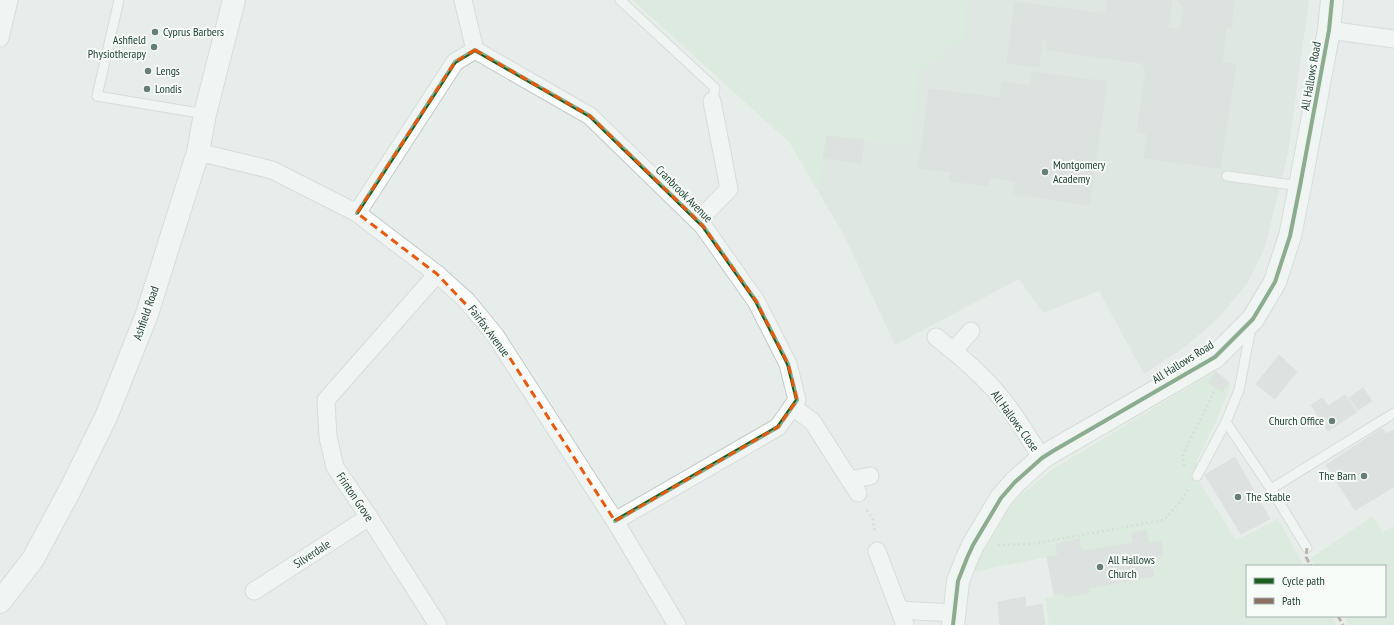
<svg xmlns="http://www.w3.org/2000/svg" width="1394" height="625" viewBox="0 0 1394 625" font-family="'PT Sans Narrow',sans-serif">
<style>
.built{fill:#d5dfda}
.green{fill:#d0e7d5}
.building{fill:#ced4d2;stroke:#d0d6d3}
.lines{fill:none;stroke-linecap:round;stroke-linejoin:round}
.service-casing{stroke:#c4cac7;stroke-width:11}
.minor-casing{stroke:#c4cac7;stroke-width:19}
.tertiary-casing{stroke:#c4cac7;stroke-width:24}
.path{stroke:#c2ccc7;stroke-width:2.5;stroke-dasharray:2 3;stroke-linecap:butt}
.service{stroke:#fbfcfc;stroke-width:9}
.minor{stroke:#fbfcfc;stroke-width:17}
.tertiary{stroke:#fbfcfc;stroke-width:22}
.quiet{stroke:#8d6e63;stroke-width:3;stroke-dasharray:6 3;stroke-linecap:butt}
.cycleway-casing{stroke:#f7fbf8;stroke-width:6}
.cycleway{stroke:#1b5e20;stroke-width:4}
.marked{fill:none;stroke:#e8590c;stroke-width:3;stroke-dasharray:8 5;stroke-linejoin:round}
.poi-dot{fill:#677e76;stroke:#f7fbf8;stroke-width:1.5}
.labels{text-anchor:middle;stroke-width:4;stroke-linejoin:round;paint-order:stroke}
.poi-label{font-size:12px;fill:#224337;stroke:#f7fbf8;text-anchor:start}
.street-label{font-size:12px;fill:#224337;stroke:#f7fbf8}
</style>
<rect width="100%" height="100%" fill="#e7edea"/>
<polygon class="built" points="633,0 1309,0 1288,153 1265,247 1247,284 1217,319 1186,346 1144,374 1099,291 1043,313 1019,279 895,345 845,237 790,143"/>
<g class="green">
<polygon points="633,0 967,0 963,38 918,72 911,146 827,136 818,191 790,143"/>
<polygon points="1215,371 1231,384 1217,419 1196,462 1198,480 1236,540 1278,519 1304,566 1247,566 1247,616 1332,616 1337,625 1049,625 1045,598 1064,593 1065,597 1088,593 1088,588 1154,576 1150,558 1163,556 1149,543 1146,530 1132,533 1133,543 1082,551 1079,539 1056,544 1058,555 971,572 1015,499 1055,468"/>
<polygon points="1372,517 1383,532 1394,526 1394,625 1349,625 1344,616 1385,616 1385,566 1315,566 1311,558"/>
</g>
<g class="building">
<polygon points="1107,0 1172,0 1168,28 1180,29 1184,8 1177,0 1234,0 1231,28 1226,27 1222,63 1236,64 1220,168 1144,158 1147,134 1137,132 1146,71 1142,63 1047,50 1047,40 1042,39 1039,67 1007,63 1015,2 1106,14"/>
<polygon points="1032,72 1107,82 1089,205 1014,194"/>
<polygon points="1002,81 1030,86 1020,153 994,149"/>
<polygon points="929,89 1000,98 995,141 924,132"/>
<polygon points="924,132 995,141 994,149 1020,153 1016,182 989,177 988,186 950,181 951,172 918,168"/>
<polygon points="827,136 864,140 861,163 823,158"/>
<polygon points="1279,355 1297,372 1275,399 1256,384"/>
<polygon points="1216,372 1229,382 1222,392 1208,382"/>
<polygon points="1363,388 1372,401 1358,410 1349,398"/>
<polygon points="1345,395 1357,412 1328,431 1311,405 1322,398 1328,406"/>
<polygon points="1382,428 1386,434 1394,430 1394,487 1355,510 1326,465"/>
<polygon points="1235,457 1270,519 1241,534 1205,475"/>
<polygon points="1146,530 1149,543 1161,541 1163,556 1150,558 1154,576 1088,588 1089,593 1064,597 1064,593 1054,595 1047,557 1058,555 1056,544 1079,539 1082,551 1133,543 1132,533"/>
<polygon points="1025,597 1026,607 1042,604 1045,625 1000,625 998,602"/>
</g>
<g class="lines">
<g class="service-casing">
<g id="service">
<polyline points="119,0 97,96 205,114"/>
<polyline points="620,0 715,88 712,101"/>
<polyline points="1227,176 1300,186"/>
<polyline points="1251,328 1239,390 1226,422 1271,489 1307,548"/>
<polyline points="1197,476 1226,422"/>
<polyline points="1271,489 1394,413"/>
</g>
</g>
<g class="minor-casing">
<g id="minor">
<polyline points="463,0 475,50"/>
<polyline points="1329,30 1394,39"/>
<polyline points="0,38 9,0"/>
<polyline points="198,152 272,170 357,213 437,274 466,300 495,335 615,521 677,625"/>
<polyline points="357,213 455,62 475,50 590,116 703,226 756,301 788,364 797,400 778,427 615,521"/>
<polyline points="698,221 729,189 712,101"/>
<polyline points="437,274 326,400 328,437 335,467 369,517 438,625"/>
<path d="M936 337C960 356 983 375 1002 399 1017 417 1029 439 1042 458"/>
<polyline points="953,351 971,331"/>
<polyline points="792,407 812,421 858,493"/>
<polyline points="850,480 870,476"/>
<polyline points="877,551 905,625"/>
<polyline points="254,591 369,517"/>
<polyline points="900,610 954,613"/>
</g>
</g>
<g class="tertiary-casing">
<g id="tertiary">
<polyline points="0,602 33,559 70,490 106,417 147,314 198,152 205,114 234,0"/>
<polyline points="953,625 958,581 967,558 973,545 1001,498 1015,482 1042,458 1053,451 1215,357 1253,319 1275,282 1290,236 1300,186 1329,30 1332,0"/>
</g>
</g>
<g class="path">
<polyline points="1184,466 1183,454 1216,388"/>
<polyline points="867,510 873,520 875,533"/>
<polyline points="998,545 1032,544 1164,520 1180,502 1189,488"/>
</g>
<use href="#service" class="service"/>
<use href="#minor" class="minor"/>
<use href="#tertiary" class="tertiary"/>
<g class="quiet">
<polyline points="1307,548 1306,557 1311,566"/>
<polyline points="1338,616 1343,625"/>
</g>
<g class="cycleway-casing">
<g id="cycleway">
<polyline points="357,213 455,62 475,50 590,116 703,226 756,301 788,364 797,400 778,427 615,521"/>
<polyline points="953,625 958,581 967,558 973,545 1001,498 1015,482 1042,458 1053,451 1215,357 1253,319 1275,282 1290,236 1300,186 1329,30 1332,0"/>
</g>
</g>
<use href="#cycleway" class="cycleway"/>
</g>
<path d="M0 0H1394V625H0ZM475 50 590 116 703 226 756 301 788 364 797 400 778 427 615 521 495 335 437 274 357 213 455 62Z" fill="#e7edea" fill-opacity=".55" fill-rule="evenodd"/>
<path class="marked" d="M475 50 590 116 703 226 756 301 788 364 797 400 778 427 615 521 495 335 437 274 357 213 455 62Z"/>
<g class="poi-dot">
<circle cx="155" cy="32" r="4"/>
<circle cx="154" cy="47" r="4"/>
<circle cx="148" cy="71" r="4"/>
<circle cx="147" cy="89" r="4"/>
<circle cx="1045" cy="172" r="4"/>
<circle cx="1332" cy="421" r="4"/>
<circle cx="1364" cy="476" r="4"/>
<circle cx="1238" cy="497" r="4"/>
<circle cx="1100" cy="567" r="4"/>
</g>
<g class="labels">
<g class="poi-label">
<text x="163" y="36">Cyprus Barbers</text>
<text x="146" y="44" text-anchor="end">Ashfield<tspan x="146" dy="14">Physiotherapy</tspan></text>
<text x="156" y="75">Lengs</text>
<text x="155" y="93">Londis</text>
<text x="1053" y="169">Montgomery<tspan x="1053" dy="14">Academy</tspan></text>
<text x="1324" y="425" text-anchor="end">Church Office</text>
<text x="1356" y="480" text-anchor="end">The Barn</text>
<text x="1246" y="501">The Stable</text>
<text x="1108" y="564">All Hallows<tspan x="1108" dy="14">Church</tspan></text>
</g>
<g class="street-label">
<text transform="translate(1311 76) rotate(-80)" y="4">All Hallows Road</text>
<text transform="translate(684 194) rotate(45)" y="4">Cranbrook Avenue</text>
<text transform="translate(146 313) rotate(-71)" y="4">Ashfield Road</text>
<text transform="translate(489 331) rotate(53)" y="4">Fairfax Avenue</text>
<text transform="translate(1183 362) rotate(-32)" y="4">All Hallows Road</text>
<text transform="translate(1015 421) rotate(54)" y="4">All Hallows Close</text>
<text transform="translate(355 497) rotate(56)" y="4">Frinton Grove</text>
<text transform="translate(312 554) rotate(-33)" y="4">Silverdale</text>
</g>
</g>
<rect x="1246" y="565" width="140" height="52" fill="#f7fbf8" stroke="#a2b1ab"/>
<rect x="1254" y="578" width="20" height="6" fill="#1b5e20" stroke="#a2b1ab"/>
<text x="1282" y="585" font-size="12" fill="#224337">Cycle path</text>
<rect x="1254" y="598" width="20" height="6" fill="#8d6e63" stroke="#a2b1ab"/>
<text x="1282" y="605" font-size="12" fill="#224337">Path</text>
</svg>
